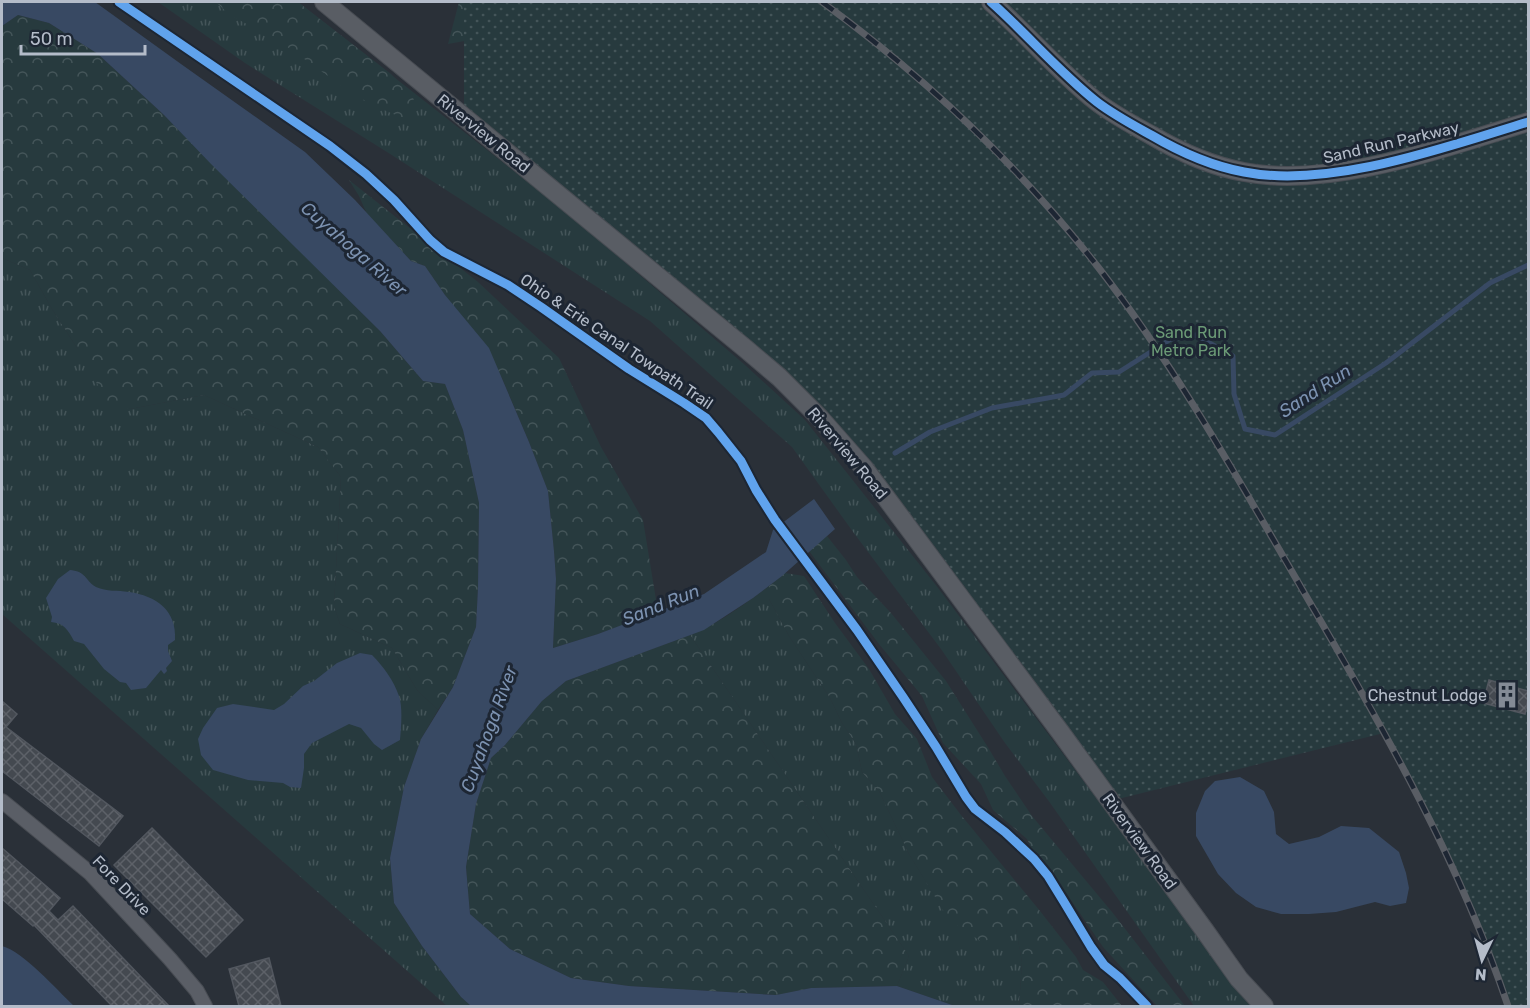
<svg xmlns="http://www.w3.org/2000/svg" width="1530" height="1008" viewBox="0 0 1530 1008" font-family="Rubik,sans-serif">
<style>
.grass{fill:url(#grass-tufts)}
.forest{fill:url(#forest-crowns)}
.park{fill:url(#park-dots)}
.water{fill:#384963}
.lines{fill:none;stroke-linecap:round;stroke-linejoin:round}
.stream{stroke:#384963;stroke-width:5}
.building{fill:url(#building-cross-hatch);stroke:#52575f;stroke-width:1.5}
.street-casing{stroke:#484c53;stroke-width:16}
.secondary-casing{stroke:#484c53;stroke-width:20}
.street{stroke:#5a5e66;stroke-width:14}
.secondary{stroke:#595d64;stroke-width:18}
.rail-casing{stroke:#595d64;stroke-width:7}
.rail{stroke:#1d2633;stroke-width:4.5;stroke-dasharray:14;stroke-linecap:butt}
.cycleway-casing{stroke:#1d2633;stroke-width:13}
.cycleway{stroke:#60a3ed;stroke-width:9}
.labels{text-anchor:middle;stroke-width:6;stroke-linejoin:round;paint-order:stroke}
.street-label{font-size:16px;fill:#b4bcc9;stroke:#1d2633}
.park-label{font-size:16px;fill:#6b9a76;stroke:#1d2633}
.poi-label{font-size:16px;fill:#b4bcc9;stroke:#1d2633;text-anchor:end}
.water-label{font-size:18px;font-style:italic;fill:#7c92b1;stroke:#1d2633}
</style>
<defs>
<pattern id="grass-tufts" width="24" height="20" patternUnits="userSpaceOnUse" patternTransform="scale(1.5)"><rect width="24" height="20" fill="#273a3e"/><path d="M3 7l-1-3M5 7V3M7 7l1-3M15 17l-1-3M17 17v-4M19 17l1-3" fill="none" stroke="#445559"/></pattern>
<pattern id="forest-crowns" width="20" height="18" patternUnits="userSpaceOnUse" patternTransform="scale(1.5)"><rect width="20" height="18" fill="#273a3e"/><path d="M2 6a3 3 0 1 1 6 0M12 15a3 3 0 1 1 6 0" fill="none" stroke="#445559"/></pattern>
<pattern id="park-dots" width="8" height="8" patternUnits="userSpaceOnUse" patternTransform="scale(1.5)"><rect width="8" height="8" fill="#273a3e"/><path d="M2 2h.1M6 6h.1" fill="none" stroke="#445559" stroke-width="1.8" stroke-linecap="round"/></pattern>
<pattern id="building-cross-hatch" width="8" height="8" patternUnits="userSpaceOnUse" patternTransform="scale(1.5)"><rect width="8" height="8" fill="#444950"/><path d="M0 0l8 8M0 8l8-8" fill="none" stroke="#5d6168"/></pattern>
</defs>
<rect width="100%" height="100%" fill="#2a3038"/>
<g class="grass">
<polygon points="158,2 298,2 566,212 745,365 805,420 935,584 1253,1006 1194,1006 1048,800 1005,743 941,649 856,536 792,447 650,321 387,152 245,63"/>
<polygon points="2,258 30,270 52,309 77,348 130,409 204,395 318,447 341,477 334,606 340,624 392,648 417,690 438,710 421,739 404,787 390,858 394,903 422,946 461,997 471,1006 447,1006 2,614"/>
<path d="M769 586V599L789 636 830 698 842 723 856 744 862 772 879 791 909 854 949 919 1016 928 1022 962 1019 1006H955L897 986 909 956 690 635C718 624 745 604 769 586Z"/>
</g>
<g class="forest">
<path d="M216 2H298L391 74 413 97 416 110 408 120C391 113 373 106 357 96 330 79 305 58 278 41 256 27 234 21 216 2Z"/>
<polygon points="459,2 498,2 481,38 448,44"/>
<polygon points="18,15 49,23 98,54 164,115 380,331 423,381 445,384 463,430 479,503 478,587 476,627 453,687 438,710 417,690 392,648 340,624 334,606 341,477 318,447 204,395 130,409 107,401 77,348 52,309 30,270 2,258 2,26"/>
<polygon points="349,180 478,282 559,358 601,447 643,520 658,612 598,634 553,648 556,579 554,551 548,491 529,442 502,378 425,266 411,261 367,214 359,196"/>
<polygon points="827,536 846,560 857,577 891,613 946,681 989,749 1005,776 1032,816 1112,912 1185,1006 1157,1006 1103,947 1060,884 1041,867 1027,839 993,810 981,784 943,743 922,696 879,644 809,551"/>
<polygon points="785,573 804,576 835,623 869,669 895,714 917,739 932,777 961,815 1040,911 1076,957 1083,970 1103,982 1122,1006 1019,1006 1022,962 1016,929 982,942 949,920 909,854 879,791 862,772 856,744 842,723 830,698 789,636 769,599 769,586"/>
<polygon points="690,635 909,956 897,986 811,988 777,995 629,986 571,978 510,949 470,914 466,867 476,804 491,758 505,745 542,701 566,681"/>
</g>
<path class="park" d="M464 2H1528V1006H1508C1476 911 1431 822 1384 733L1110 801 824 423 464 116Z"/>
<g class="water">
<polygon points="2,2 95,2 181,64 305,152 355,200 411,261 425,266 445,295 489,348 529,442 548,491 554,551 556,579 553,648 598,634 704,594 766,552 773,530 814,499 835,529 782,576 753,598 704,630 566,681 542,701 505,745 491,758 476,804 466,867 470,914 510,949 571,978 629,986 776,995 811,988 897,986 955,1006 471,1006 461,997 422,946 394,903 390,858 404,787 421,739 453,687 476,627 478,587 479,503 463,430 445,384 423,381 380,331 211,164 164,115 98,54 49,23 18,15 2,26"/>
<path d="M70 570C73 570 76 571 79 572 86 575 89 584 96 587 107 592 117 590 129 592 156 596 177 610 175 640L168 645V651L172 661 166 668 167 671 164 674 161 670 146 688 131 690 126 683 120 682 104 669 84 644 74 641C68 630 64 623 51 622L52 617 46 598 58 579Z"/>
<path d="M360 653 372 655C383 666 394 681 399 696 403 708 401 727 400 740L382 750 374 744 361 728 349 724 312 743 304 754V768L301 788 290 787 283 783 248 780 213 770 201 755 198 739 203 728 217 708 233 704 274 710 284 704 303 686 314 681 337 663Z"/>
<polygon points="1240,777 1264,791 1274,812 1276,834 1289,844 1319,837 1341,826 1369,828 1399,852 1406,873 1409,888 1406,903 1390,906 1375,902 1336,912 1309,914 1281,914 1256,907 1236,893 1218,874 1196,836 1196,813 1205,791 1215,781"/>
<path d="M2 946C24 952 56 989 74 1006H2Z"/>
</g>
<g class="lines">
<polyline class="stream" points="895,453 930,432 992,408 1064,395 1092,373 1119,372 1171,339 1195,335 1233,356 1234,394 1245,429 1275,435 1386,363 1490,283 1528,265"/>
</g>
<g class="building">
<polygon points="1489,680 1528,691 1528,699 1525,714 1483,703"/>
<polygon points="2,701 17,714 6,727 123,816 99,846 2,771"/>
<polygon points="152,828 243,920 206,957 114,865"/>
<polygon points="2,848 60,898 49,911 58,920 73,906 169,1006 112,1006 34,925 33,926 2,899"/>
<polygon points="269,958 281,1006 239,1006 229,969"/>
</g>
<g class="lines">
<g class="street-casing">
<polyline id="street" points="2,801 90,873 170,959 197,991 205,1006"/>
</g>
<g class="secondary-casing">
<g id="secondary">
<polyline points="324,2 746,349 779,377 820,418 864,468 1061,733 1205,931 1239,979 1264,1006"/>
<path d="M991 2C1027 34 1059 72 1097 102 1114 115 1133 125 1151 135 1180 152 1211 166 1244 172 1330 189 1446 147 1528 122"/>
</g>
</g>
<use href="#street" class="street"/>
<use href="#secondary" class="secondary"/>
<g class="rail-casing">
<path id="rail" d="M822 2C925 77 1019 166 1098 267 1179 371 1243 488 1309 601 1385 731 1460 863 1508 1006"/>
</g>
<use href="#rail" class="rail"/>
<g class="cycleway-casing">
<g id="cycleway">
<polyline points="119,2 330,146 366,174 394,200 430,240 444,252 508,285 541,307 629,369 684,403 706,418 718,432 741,461 756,490 775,520 857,630 903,697 936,747 966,797 975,809 1005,832 1034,859 1048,876 1064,902 1091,947 1104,965 1120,978 1147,1006"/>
<path d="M991 2C1027 34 1059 72 1097 102 1114 115 1133 125 1151 135 1180 152 1211 166 1244 172 1330 189 1446 147 1528 122"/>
</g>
</g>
<use href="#cycleway" class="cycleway"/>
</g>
<defs>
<g id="building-bare" transform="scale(2.07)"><path d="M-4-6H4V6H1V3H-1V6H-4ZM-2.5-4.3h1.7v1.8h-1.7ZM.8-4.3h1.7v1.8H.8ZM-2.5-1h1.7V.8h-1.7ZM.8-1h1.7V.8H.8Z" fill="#848b96" stroke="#1d2633" stroke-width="2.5" paint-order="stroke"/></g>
</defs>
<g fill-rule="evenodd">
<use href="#building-bare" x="1507" y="695"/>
</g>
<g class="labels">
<g class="street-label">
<text transform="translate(484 133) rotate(39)" y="6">Riverview Road</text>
<text transform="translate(1391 142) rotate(-13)" y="6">Sand Run Parkway</text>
<text transform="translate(617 341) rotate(34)" y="6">Ohio &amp; Erie Canal Towpath Trail</text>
<text transform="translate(848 453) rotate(50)" y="6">Riverview Road</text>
<text transform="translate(1140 841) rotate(54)" y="6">Riverview Road</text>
<text transform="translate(122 885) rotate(46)" y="6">Fore Drive</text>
</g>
<g class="park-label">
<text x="1191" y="338">Sand Run<tspan x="1191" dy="18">Metro Park</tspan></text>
</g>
<g class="poi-label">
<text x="1487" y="701">Chestnut Lodge</text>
</g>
<g class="water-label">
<text transform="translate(354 249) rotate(41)" y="6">Cuyahoga River</text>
<text transform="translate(1315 391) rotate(-33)" y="6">Sand Run</text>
<text transform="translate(661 605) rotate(-22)" y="6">Sand Run</text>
<text transform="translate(489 729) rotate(-70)" y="6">Cuyahoga River</text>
</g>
</g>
<rect width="1530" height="1008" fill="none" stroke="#b4bcc9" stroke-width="6"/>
<g transform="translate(1482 960) rotate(185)" stroke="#1d2633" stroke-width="4.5" paint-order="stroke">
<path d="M0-4.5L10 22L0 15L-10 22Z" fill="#b4bcc9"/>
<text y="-9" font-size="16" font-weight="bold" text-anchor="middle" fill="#b4bcc9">N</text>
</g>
<path d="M21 45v9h124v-9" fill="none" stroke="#b4bcc9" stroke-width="3"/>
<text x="30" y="45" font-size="18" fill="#b4bcc9" stroke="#1d2633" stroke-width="4.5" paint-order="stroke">50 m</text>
</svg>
